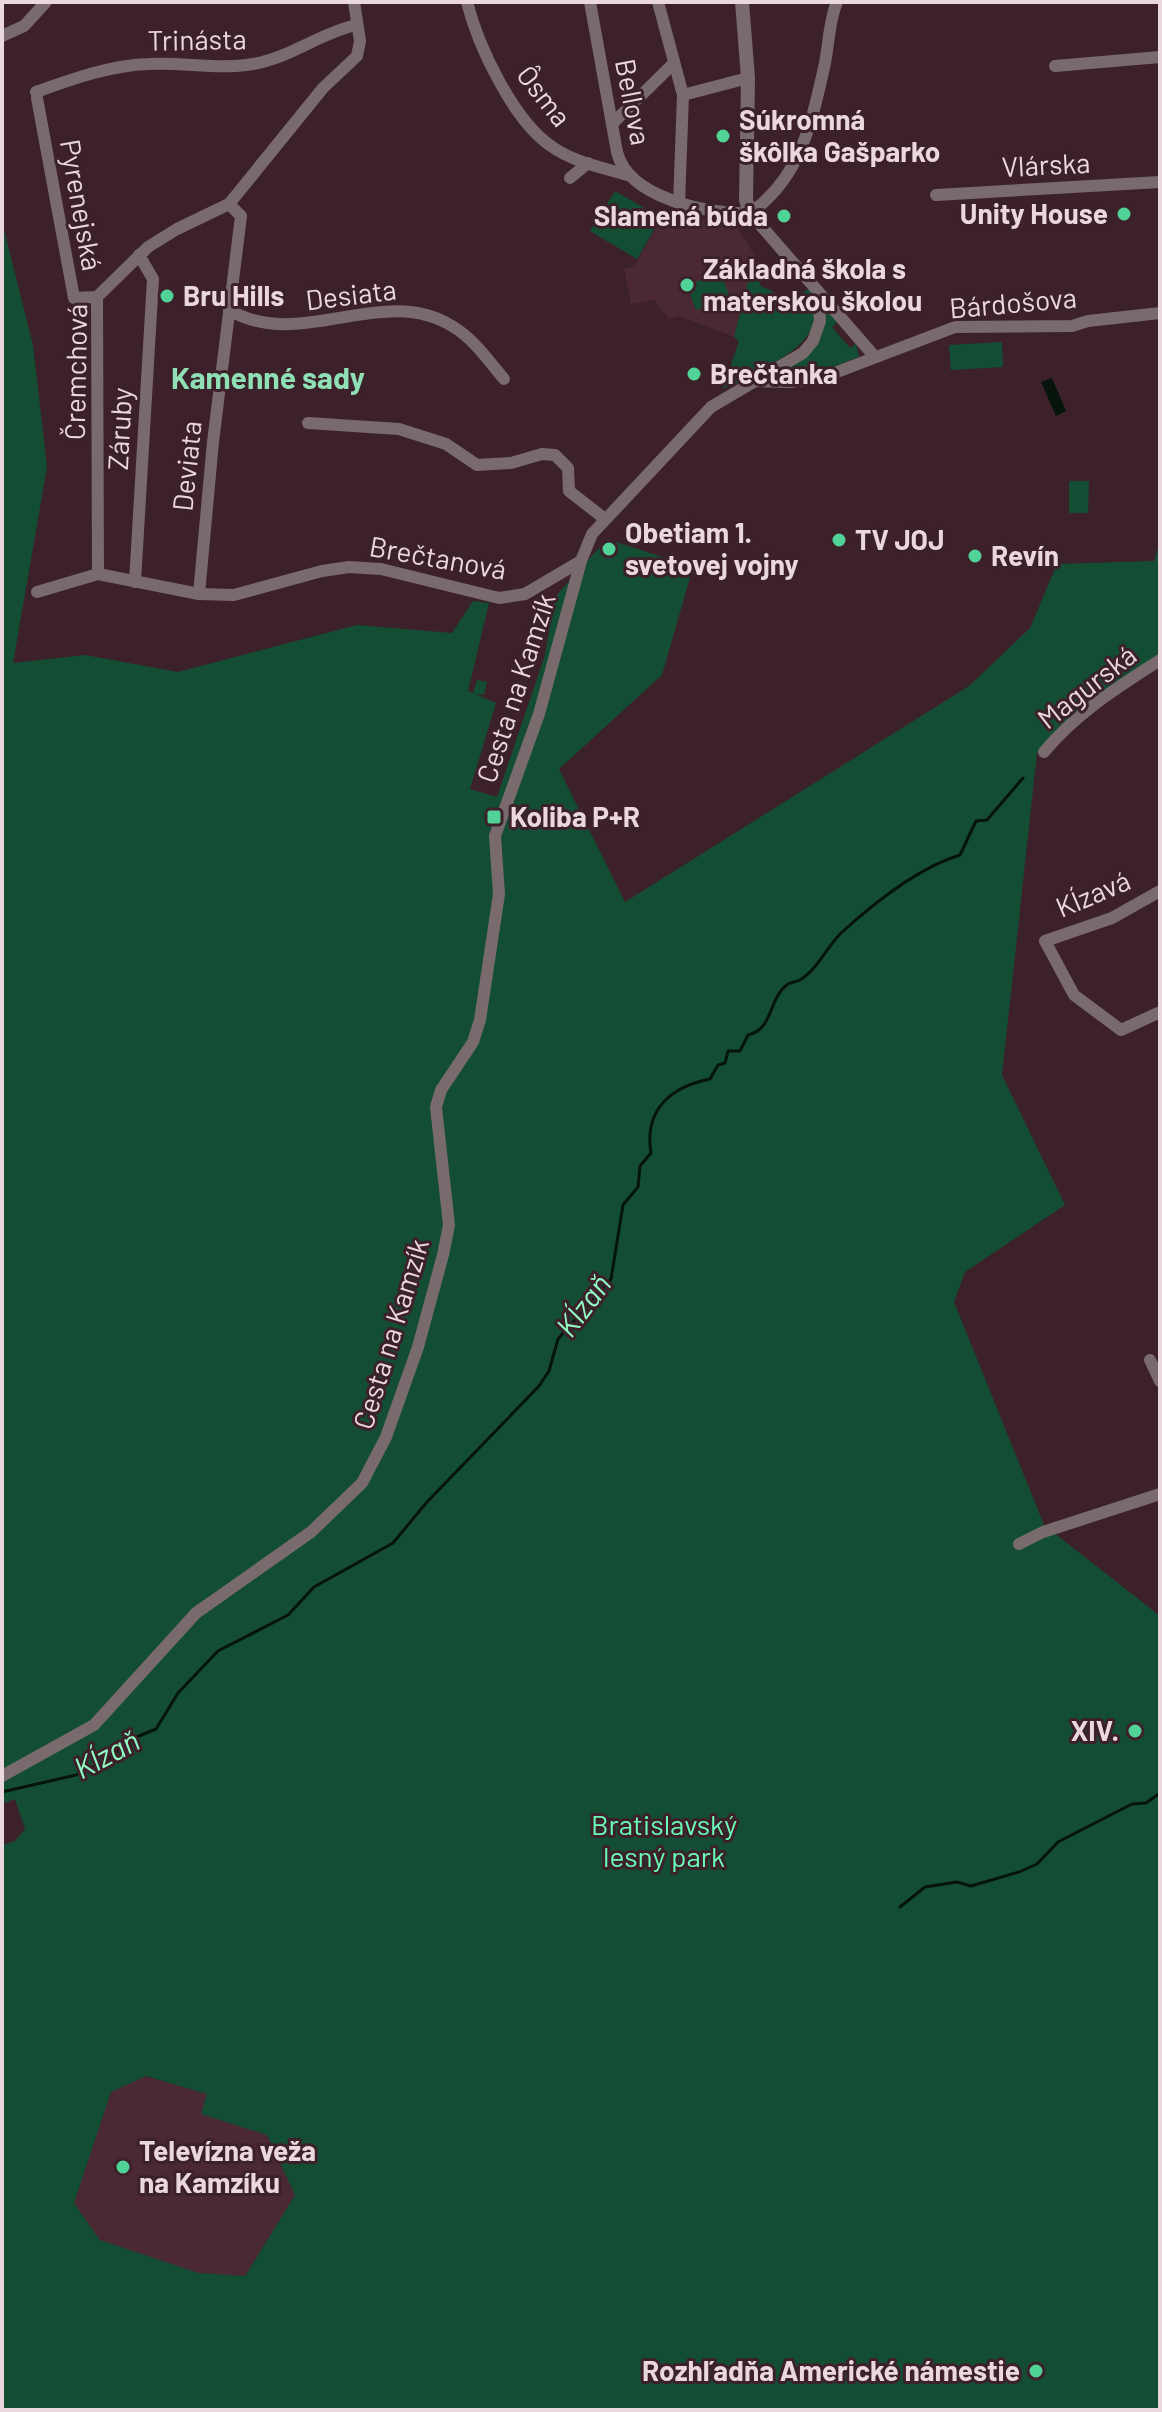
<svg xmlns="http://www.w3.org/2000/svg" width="1162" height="2412" viewBox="0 0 1162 2412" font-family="Barlow,sans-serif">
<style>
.built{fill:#4a2834}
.green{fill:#134e34;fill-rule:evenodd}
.water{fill:#06140c}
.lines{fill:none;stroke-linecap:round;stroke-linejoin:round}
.stream{stroke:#06140c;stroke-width:3}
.minor{stroke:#796a6e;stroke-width:12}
.tertiary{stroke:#796a6e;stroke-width:14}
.poi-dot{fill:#51d397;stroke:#3c212b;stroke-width:3}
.labels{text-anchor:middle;stroke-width:6;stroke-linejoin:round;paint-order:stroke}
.street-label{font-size:28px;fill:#ebd8de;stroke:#3c212b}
.poi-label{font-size:28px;font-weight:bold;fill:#ebd8de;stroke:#3c212b;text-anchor:start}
.park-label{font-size:28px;fill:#69fcb7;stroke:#3c212b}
.neighbourhood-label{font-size:30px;font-weight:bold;fill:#8fe0b5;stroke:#3c212b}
.water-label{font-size:30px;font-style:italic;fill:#91fdc6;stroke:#3c212b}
</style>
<rect width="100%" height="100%" fill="#3c212b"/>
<g class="built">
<polygon points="666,209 712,222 734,222 755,256 734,337 680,316 669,319 654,300 631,304 624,268 634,267"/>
<polygon points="145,2076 208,2094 201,2114 267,2135 295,2195 245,2276 198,2273 100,2240 73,2203 111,2092"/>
</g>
<g class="green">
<polygon points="615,191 661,218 637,259 590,231"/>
<path d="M2 222 33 345 47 467 13 663 85 655 178 672 357 625 452 633 473 601 489 603 468 691 473 693 477 680 487 682 484 695 475 694 496 703 470 789 497 797 545 655 555 597 607 539 693 567 662 675 559 769 625 902 969 686 1030 628 1057 564 1154 561 1160 540V659L1103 695 1037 753 1002 1075 1065 1205 965 1272 954 1302 1044 1525 1160 1616V2410H2V1845L15 1841 25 1829 15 1799 2 1804ZM146 2076 207 2094 201 2114 267 2135 295 2195 245 2276 198 2273 100 2240 74 2203 111 2092Z"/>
<path d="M751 270 755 271 761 286 774 292 775 300 793 298 809 289C830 334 790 354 757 372 747 378 735 387 723 388L739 341 734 337Z"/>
<polygon points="721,273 730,298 696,310 687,285"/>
<polygon points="828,311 838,321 832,327 850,348 856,344 859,357 806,377 761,380 794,363"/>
<polygon points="1002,342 1003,367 951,370 949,345"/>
<polygon points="1069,481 1089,481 1088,513 1069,513"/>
</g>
<polygon class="water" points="1052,378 1066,411 1056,416 1041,382"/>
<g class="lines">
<g class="stream">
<path d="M2 1792 76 1775 104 1762 134 1738 156 1729 178 1693 218 1651 288 1615 314 1587 393 1543 427 1502 539 1386 549 1371 558 1339 611 1279 623 1205 638 1187 640 1166 651 1153C644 1110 670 1087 710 1079L718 1065 725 1063 728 1051H740L748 1035C774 1029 768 998 788 984 792 982 796 982 800 980 817 970 827 947 841 933 874 903 917 868 960 855L976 821 987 820 1023 778"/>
<polyline points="900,1907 925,1887 957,1882 971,1886 1019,1872 1037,1864 1058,1842 1132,1804 1146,1803 1160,1793"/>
</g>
<g class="minor">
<path d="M467 2C478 46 513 120 551 146 573 162 601 167 627 175"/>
<path d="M590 2 617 152C628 198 709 215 750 213"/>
<polyline points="658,2 683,95 679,204"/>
<polyline points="2,36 24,26 46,2"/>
<polyline points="1055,66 1160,57"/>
<path d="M36 92C72 79 111 65 149 64 184 62 218 70 253 64 290 58 320 33 356 25"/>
<polyline points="683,95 748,78"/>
<polyline points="37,98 74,298 97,297"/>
<polyline points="612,124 674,63"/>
<polyline points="570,178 588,163"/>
<polyline points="936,195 1160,182"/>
<path d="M750 213C801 178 812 121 825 63 829 43 829 21 837 2"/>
<polyline points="750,213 875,357"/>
<path d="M229 310C301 352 382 283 452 326 474 339 488 360 504 379"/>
<polyline points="753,381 790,382 824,377 955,327 1072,326 1088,321 1160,313"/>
<polyline points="308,423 399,429 446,444 477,465 511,463 542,454 555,455 568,468 569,491 605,519"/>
<polyline points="98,574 97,297 148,247 177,229 229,204 323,88 357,56 360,41 354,2"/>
<polyline points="135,582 153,279 139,255"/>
<polyline points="37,592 98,574 199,594 234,595 322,571 349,567 381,569 499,598 525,594 581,561"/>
<polyline points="199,594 213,442 241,216 229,204"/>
<path d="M1044 752C1076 713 1118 687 1160 660"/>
<polyline points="1158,1013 1121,1030 1074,995 1045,941 1112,918 1160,891"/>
<polyline points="1150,1360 1160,1381"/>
<polyline points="1019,1544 1043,1532 1160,1494"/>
<polyline points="2,1776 94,1725 196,1613 311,1532 362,1483 386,1437 418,1347 443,1255 449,1225 436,1107 441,1090 473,1042 480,1020 499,894 495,836 539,714 581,561 592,534 711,407 803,353 813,341 820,321 818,292"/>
</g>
<polyline class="tertiary" points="742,2 748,78 746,200 750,213"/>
</g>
<g class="poi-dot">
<circle cx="723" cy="136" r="8"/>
<circle cx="1124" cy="214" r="8"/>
<circle cx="784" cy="216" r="8"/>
<circle cx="687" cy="285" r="8"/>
<circle cx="167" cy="296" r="8"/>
<circle cx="694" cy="374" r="8"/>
<circle cx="839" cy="540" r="8"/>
<circle cx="609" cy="549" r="8"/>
<circle cx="975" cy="556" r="8"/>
<rect x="486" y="809" width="16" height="16" rx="4"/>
<circle cx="1135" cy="1731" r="8"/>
<circle cx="123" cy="2167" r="8"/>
<circle cx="1036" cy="2371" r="8"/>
</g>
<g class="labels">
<g class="street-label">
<text transform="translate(197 40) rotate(-1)" y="10">Trinásta</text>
<text transform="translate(544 96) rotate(52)" y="10">Ôsma</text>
<text transform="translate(633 102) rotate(79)" y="10">Bellova</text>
<text transform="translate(1046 165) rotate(-3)" y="10">Vlárska</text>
<text transform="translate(81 205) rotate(80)" y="10">Pyrenejská</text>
<text transform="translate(351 295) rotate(-7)" y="10">Desiata</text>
<text transform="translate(1013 303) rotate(-5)" y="10">Bárdošova</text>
<text transform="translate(76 372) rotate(-89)" y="10">Čremchová</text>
<text transform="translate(120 429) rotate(-87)" y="10">Záruby</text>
<text transform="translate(187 466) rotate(-84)" y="10">Deviata</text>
<text transform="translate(438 558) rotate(10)" y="10">Brečtanová</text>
<text transform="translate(1087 687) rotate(-38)" y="10">Magurská</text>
<text transform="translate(516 688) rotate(-72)" y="10">Cesta na Kamzík</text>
<text transform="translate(1093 894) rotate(-23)" y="10">Kĺzavá</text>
<text transform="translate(391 1334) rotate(-73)" y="10">Cesta na Kamzík</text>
</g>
<g class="poi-label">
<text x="739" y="130">Súkromná<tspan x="739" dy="32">škôlka Gašparko</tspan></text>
<text x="1108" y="224" text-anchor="end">Unity House</text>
<text x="768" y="226" text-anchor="end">Slamená búda</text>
<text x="703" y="279">Základná škola s<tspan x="703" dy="32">materskou školou</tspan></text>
<text x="183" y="306">Bru Hills</text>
<text x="710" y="384">Brečtanka</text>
<text x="625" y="543">Obetiam 1.<tspan x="625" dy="32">svetovej vojny</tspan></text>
<text x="855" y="550">TV JOJ</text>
<text x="991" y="566">Revín</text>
<text x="510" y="827">Koliba P+R</text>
<text x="1119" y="1741" text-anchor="end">XIV.</text>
<text x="139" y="2161">Televízna veža<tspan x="139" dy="32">na Kamzíku</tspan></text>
<text x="1020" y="2381" text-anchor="end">Rozhľadňa Americké námestie</text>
</g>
<g class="park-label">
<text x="664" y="1835">Bratislavský<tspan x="664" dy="32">lesný park</tspan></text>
</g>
<g class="neighbourhood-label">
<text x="268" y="389">Kamenné sady</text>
</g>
<g class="water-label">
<text transform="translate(584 1306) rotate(-53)" y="10">Kĺzaň</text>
<text transform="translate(107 1755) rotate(-28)" y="10">Kĺzaň</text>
</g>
</g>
<rect width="1162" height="2412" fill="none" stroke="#ebd8de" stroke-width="8"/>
</svg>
